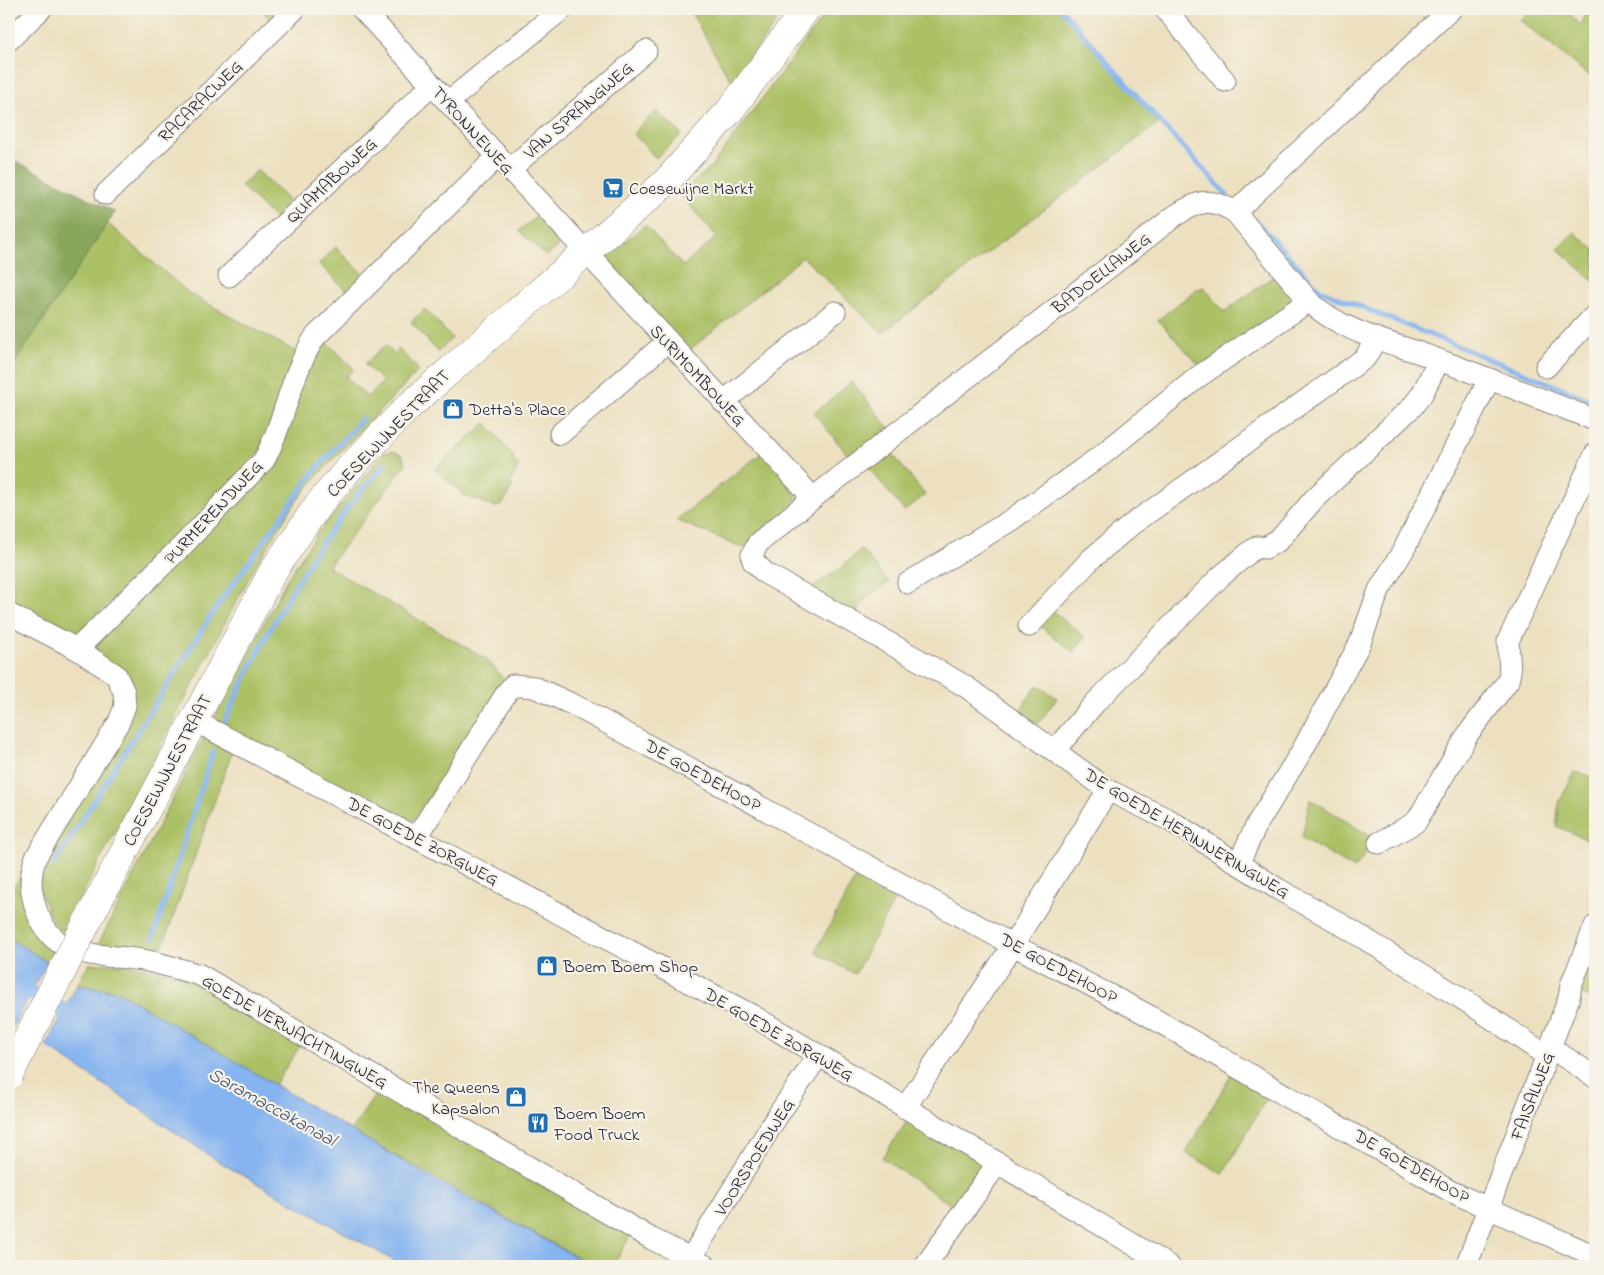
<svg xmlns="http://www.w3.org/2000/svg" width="1604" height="1275" viewBox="0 0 1604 1275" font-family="'Indie Flower',sans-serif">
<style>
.green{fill:#acc166;stroke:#677250}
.forest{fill:#89a75b;stroke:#56644b}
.water{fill:#85b4f0;stroke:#546b96}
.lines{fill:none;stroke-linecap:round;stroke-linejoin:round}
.stream{stroke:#85b4f0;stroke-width:5}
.canal{stroke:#85b4f0;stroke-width:16}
.minor-casing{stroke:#87817e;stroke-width:23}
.major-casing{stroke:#87817e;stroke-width:29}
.minor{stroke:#fff;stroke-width:21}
.major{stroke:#fff;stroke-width:28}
.major-bridge-casing{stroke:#87817e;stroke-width:29;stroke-linecap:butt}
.major-bridge{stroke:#fff;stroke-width:28}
.labels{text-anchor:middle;stroke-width:4.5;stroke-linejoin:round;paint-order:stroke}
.street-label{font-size:18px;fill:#22223b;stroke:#f7f3e8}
.poi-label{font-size:18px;fill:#22223b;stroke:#f7f3e8;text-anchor:start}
.water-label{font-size:19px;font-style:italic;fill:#45557a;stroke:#f7f3e8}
</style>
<rect width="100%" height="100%" fill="#f7f3e8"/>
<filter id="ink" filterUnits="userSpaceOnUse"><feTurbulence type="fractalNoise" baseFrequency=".02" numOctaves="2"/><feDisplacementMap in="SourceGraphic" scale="10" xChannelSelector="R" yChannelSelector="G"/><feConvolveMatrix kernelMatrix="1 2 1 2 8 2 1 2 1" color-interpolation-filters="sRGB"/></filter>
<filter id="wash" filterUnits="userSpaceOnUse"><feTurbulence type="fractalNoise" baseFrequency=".0096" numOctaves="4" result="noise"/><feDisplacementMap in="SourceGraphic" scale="20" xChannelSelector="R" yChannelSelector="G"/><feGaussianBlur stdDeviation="1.12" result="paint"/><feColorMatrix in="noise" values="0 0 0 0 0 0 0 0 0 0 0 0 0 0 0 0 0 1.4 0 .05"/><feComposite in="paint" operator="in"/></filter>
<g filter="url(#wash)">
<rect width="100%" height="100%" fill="#ece0c0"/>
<g class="green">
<polygon points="260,9 287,9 273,22"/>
<polygon points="689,9 786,9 734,79 730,79"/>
<polygon points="829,9 1061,9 1160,122 882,333 803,257 686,353 606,260 607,256 645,225 683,266 717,237 680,194 711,167"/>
<polygon points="1531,9 1564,9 1581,25 1588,9 1595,9 1595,68 1589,76 1520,20"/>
<polygon points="656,111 682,134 656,158 633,133"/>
<polygon points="257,170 292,204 276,220 241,186"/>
<polygon points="539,214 559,240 557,248 546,256 519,231"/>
<polygon points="107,223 190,294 298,353 259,452 208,508 82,629 73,635 65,636 9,606 9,371"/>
<polygon points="1574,232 1595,250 1595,282 1558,249"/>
<polygon points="336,247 366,277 349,294 319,264"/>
<polygon points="1275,275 1298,302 1201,367 1158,320 1197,289 1204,287 1224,312"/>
<polygon points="425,309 452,338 438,352 411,322"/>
<polygon points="323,339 354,369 346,377 367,397 383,382 365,364 385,345 394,354 399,349 419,370 317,476 295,503 254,568 63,931 55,927 38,887 42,860 131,709 97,652 96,641 239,497"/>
<polygon points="852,382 890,429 852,460 814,413"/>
<polygon points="486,423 514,457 511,461 519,465 510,483 513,485 503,504 496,507 464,495 435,469"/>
<polygon points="886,446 925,495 904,511 865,463"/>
<polygon points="393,451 402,455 406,464 328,567 486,659 507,682 415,818 411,822 404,824 212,723 287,579 319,531 384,453"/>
<polygon points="763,452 797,496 793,504 744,548 676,520"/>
<polygon points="861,549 889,582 866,597 855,615 808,591 842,567"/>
<polygon points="1049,608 1085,637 1073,652 1035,622"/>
<polygon points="1037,685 1057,698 1038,724 1019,712"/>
<polygon points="207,731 233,749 160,954 97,947"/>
<polygon points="1575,772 1595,777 1595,843 1556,826 1559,803"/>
<polygon points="1310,799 1375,839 1355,869 1302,838"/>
<polygon points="861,868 900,889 855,974 815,952"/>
<polygon points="25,869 52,952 47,962 9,938 9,895"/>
<polygon points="1595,944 1595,1001 1575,990"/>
<polygon points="89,964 125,964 187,976 303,1041 274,1086 119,992 77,985"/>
<polygon points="1232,1073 1269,1094 1223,1174 1186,1153"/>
<polygon points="381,1086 631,1234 613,1266 593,1266 351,1131"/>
<polygon points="910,1117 985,1164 957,1209 882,1158"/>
</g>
<polygon class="forest" points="9,158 115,212 9,371"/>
<g class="water">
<polygon points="9,938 47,962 12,1028 9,1026"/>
<polygon points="77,985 119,992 438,1182 593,1266 403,1266 218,1161 46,1046"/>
</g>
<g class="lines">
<g class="stream">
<polyline points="1061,9 1160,122 1227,195"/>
<polyline points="1256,221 1320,290 1595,402"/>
<path d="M225 720C268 628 315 539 385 464"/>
<polyline points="54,864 215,609 313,473 363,418"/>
<polyline points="153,938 213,752"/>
</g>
<polyline class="canal" points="9,980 83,1022"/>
</g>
</g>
<g filter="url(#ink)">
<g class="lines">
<g class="minor-casing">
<g id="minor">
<polyline points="362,9 813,498"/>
<polyline points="1165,9 1225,81"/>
<path d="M1451 9 1235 212C1210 197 1201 200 1176 215L813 498 758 543 752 555 753 561 765 573 965 686 1108 790 1171 821 1278 889 1334 920 1469 1003 1547 1056"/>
<polyline points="9,40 41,9"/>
<polyline points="448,102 562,9"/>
<polyline points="510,169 646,51"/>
<polyline points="106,194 295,9"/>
<path d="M1235 212 1309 301C1343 334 1396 343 1439 360 1491 379 1543 400 1595 420"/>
<polyline points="229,276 432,85"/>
<polyline points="1546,367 1595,315"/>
<polyline points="723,402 835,312"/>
<polyline points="560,434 667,342"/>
<polyline points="908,583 1011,520 1102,455 1198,377 1309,301"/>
<path d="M9 614 77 649 116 675 124 692 125 706 119 722 36 857C29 876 30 890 36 909 54 964 103 952 148 961 165 965 183 970 200 975L652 1239 706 1266"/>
<polyline points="1029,626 1091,559 1131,525 1365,358 1376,339"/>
<path d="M77 649 184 544 264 460C286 420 289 377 315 337L498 156"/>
<polyline points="193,720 755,1017 1169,1266"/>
<polyline points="1055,750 1095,703 1220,577 1251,551 1257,547 1265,548 1278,541 1314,499 1412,407 1422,394 1439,360"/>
<polyline points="417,837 507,692 513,685 534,687 574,705 1013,945 1144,1013 1450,1191 1595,1256"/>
<polyline points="1379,843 1416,822 1468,734 1508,681 1510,672 1508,641 1595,454"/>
<polyline points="1238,864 1257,824 1303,749 1360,643 1379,590 1403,551 1489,380"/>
<polyline points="1551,1048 1595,1077"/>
<polyline points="905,1108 1013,945 1108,790"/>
<polyline points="691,1258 776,1118 818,1056"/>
<polyline points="925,1266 997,1164"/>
<polyline points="1466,1266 1569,998 1571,985 1595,926"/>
</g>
</g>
<g class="major-casing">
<polyline id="major" points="87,922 273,571 318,505 345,473 408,407 665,183 731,109 806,9"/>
</g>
<use href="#minor" class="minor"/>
<use href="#major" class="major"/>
<g class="major-bridge-casing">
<polyline id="major-bridge" points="9,1075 87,922"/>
</g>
<use href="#major-bridge" class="major-bridge"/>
</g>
</g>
<defs>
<g id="supermarket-square" transform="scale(1.125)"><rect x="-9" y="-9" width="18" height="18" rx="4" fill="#1f6fb2" stroke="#f7f3e8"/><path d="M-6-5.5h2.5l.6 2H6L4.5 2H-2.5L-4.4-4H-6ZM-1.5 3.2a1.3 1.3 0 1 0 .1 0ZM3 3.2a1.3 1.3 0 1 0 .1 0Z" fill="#fff"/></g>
<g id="shop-square" transform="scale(1.125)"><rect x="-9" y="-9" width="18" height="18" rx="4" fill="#1f6fb2" stroke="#f7f3e8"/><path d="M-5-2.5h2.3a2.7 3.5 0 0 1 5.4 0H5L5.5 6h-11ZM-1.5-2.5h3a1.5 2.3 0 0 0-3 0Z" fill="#fff"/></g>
<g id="restaurant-square" transform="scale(1.125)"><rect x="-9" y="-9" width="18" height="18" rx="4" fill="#1f6fb2" stroke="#f7f3e8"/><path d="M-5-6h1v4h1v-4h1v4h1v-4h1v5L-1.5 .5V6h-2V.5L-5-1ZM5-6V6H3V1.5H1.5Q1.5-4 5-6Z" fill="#fff"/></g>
</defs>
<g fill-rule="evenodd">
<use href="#supermarket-square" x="613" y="188"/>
<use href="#shop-square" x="453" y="409"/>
<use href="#shop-square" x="547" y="966"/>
<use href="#shop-square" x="516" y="1097"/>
<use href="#restaurant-square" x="538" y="1123"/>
</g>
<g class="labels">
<g class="street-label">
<text transform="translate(200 101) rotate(-44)" y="6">RACARACWEG</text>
<text transform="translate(578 110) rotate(-41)" y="6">VAN SPRANGWEG</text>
<text transform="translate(473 130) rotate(48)" y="6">TYRONNEWEG</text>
<text transform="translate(331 180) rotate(-43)" y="6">QUAMABOWEG</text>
<text transform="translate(1101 273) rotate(-38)" y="6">BADOELLAWEG</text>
<text transform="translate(698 375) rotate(47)" y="6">SURIMOMBOWEG</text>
<text transform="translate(388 433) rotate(-46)" y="6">COESEWIJNESTRAAT</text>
<text transform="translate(213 512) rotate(-47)" y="6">PURMERENDWEG</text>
<text transform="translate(167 770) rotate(-62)" y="6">COESEWIJNESTRAAT</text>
<text transform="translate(703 775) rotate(29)" y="6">DE GOEDEHOOP</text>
<text transform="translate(1187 833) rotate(31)" y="6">DE GOEDE HERINNERINGWEG</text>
<text transform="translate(423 841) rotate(28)" y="6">DE GOEDE ZORGWEG</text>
<text transform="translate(1059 968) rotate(28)" y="6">DE GOEDEHOOP</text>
<text transform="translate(295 1031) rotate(30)" y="6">GOEDE VERWACHTINGWEG</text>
<text transform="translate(779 1034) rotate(30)" y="6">DE GOEDE ZORGWEG</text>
<text transform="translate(1532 1096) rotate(-69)" y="6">FAISALWEG</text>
<text transform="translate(754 1157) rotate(-58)" y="6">VOORSPOEDWEG</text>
<text transform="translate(1412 1166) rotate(30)" y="6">DE GOEDEHOOP</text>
</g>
<g class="poi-label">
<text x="629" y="194">Coesewijne Markt</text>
<text x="469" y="415">Detta's Place</text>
<text x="563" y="972">Boem Boem Shop</text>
<text x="500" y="1093" text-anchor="end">The Queens<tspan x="500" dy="21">Kapsalon</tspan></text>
<text x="554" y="1119">Boem Boem<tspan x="554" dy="21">Food Truck</tspan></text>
</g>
<g class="water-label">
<text transform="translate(273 1106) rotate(29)" y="7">Saramaccakanaal</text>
</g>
</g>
<rect width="1604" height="1275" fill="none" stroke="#f7f3e8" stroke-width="30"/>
</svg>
